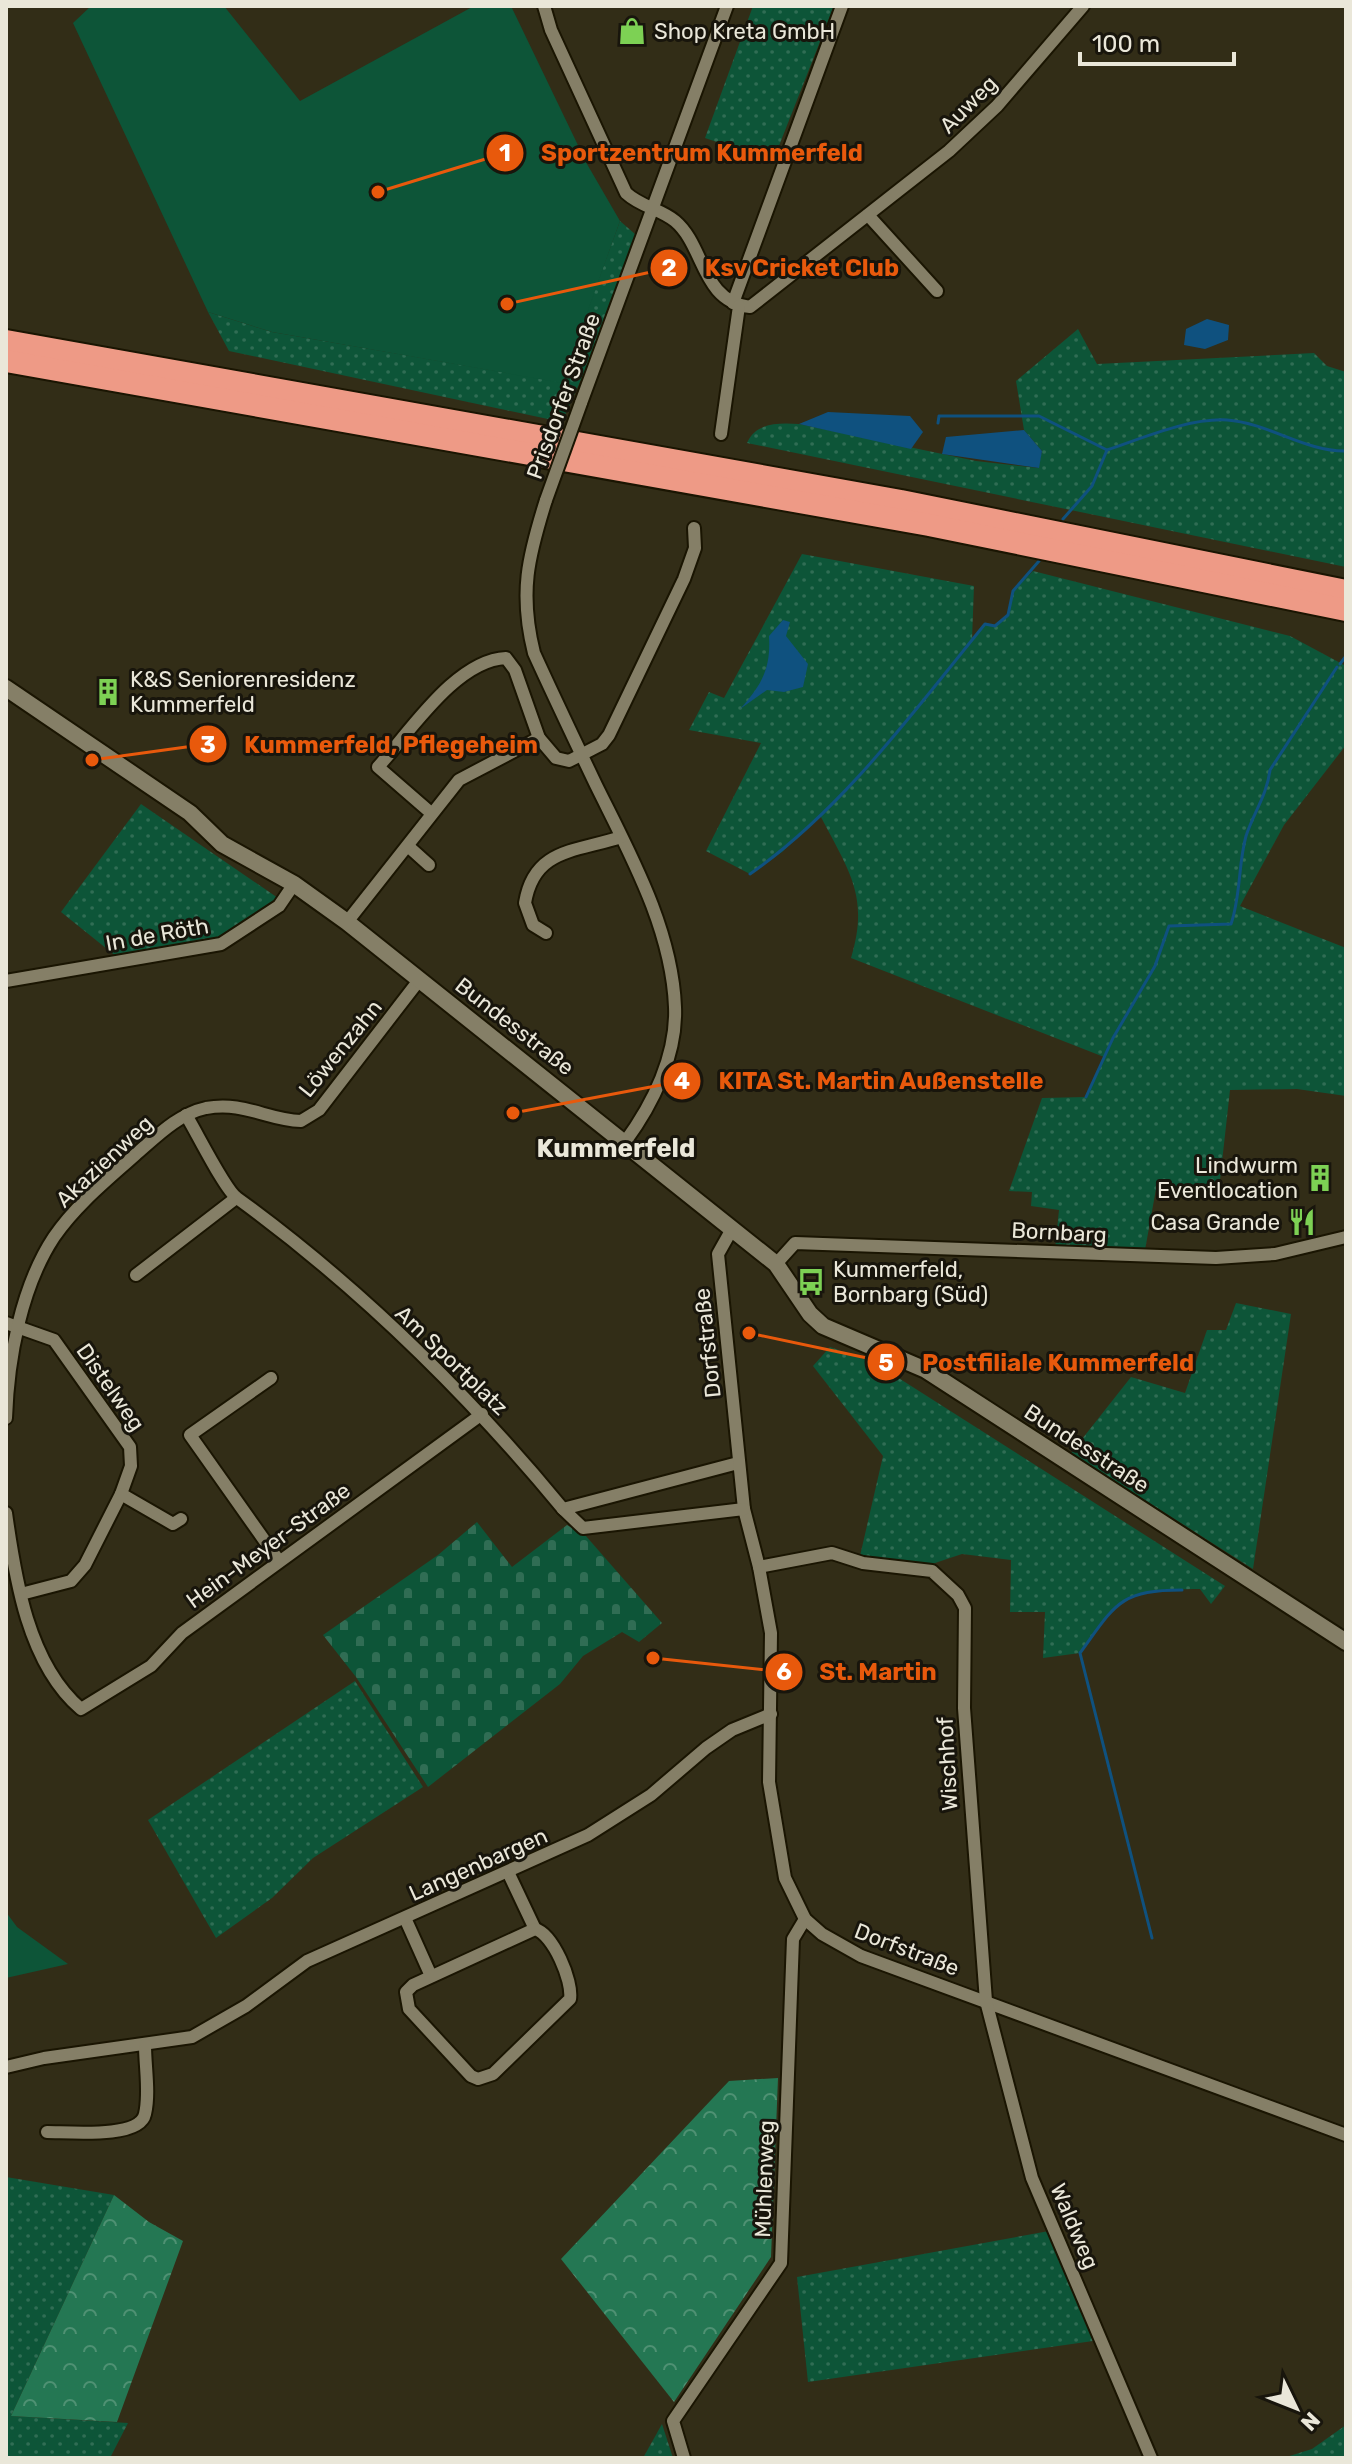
<svg xmlns="http://www.w3.org/2000/svg" width="1352" height="2464" viewBox="0 0 1352 2464" font-family="Rubik,sans-serif">
<style>
.grass{fill:url(#grass-dots)}
.forest{fill:url(#forest-crowns)}
.cemetery{fill:url(#cemetery-stones)}
.garden{fill:#0d5538}
.water{fill:#0f517f}
.lines{fill:none;stroke-linecap:round;stroke-linejoin:round}
.stream{stroke:#0f517f;stroke-width:3}
.minor-casing{stroke:#1a1502;stroke-width:16}
.tertiary-casing{stroke:#1a1502;stroke-width:20}
.motorway-casing{stroke:#1a1502;stroke-width:26}
.minor{stroke:#857f67;stroke-width:12}
.tertiary{stroke:#857f67;stroke-width:16}
.motorway{stroke:#ee9a86;stroke-width:22}
.minor-bridge-casing{stroke:#1a1502;stroke-width:16;stroke-linecap:butt}
.minor-bridge{stroke:#857f67;stroke-width:12}
.labels{text-anchor:middle;stroke-width:6;stroke-linejoin:round;paint-order:stroke}
.poi-label{font-size:22px;fill:#eae7d9;stroke:#18150c;text-anchor:start}
.street-label{font-size:22px;fill:#eae7d9;stroke:#18150c}
.quarter-label{font-size:26px;font-weight:bold;fill:#eae7d9;stroke:#18150c}
.leader{fill:none;stroke:#e8590c;stroke-width:3}
.callout-dot{fill:#e8590c;stroke:#18150c;stroke-width:3}
.mark-label{font-size:24px;text-anchor:middle;font-weight:bold;fill:#fff}
.callout-label{font-size:24px;text-anchor:middle;font-weight:bold;fill:#e8590c;stroke:#18150c;stroke-width:6;stroke-linejoin:round;paint-order:stroke}
</style>
<defs>
<pattern id="grass-dots" width="8" height="8" patternUnits="userSpaceOnUse" patternTransform="scale(2)"><rect width="8" height="8" fill="#0d5538"/><path d="M2 2h.1M6 6h.1" fill="none" stroke="#306d54" stroke-width="1.8" stroke-linecap="round"/></pattern>
<pattern id="forest-crowns" width="20" height="18" patternUnits="userSpaceOnUse" patternTransform="scale(2)"><rect width="20" height="18" fill="#247753"/><path d="M2 6a3 3 0 1 1 6 0M12 15a3 3 0 1 1 6 0" fill="none" stroke="#4f9173"/></pattern>
<pattern id="cemetery-stones" width="16" height="16" patternUnits="userSpaceOnUse" patternTransform="scale(2)"><rect width="16" height="16" fill="#0d5538"/><path d="M2 7V4a2 2 0 0 1 4 0v3zM10 15v-3a2 2 0 0 1 4 0v3z" fill="#306d54"/></pattern>
</defs>
<rect width="100%" height="100%" fill="#322d17"/>
<g class="grass">
<polygon points="753,6 834,6 773,161 705,138"/>
<polygon points="620,221 643,241 562,422 229,351 208,312 272,332 561,382"/>
<path d="M1078 329 1097 364 1314 353 1327 366 1346 372V567L747 443C756 422 779 423 799 424L976 461 1038 468 1042 451 1024 430 1016 381Z"/>
<path d="M802 554 974 586 972 640 985 624 995 626 1008 615 1013 591 1033 571 1290 636 1346 666V745L1284 825 1240 906 1346 948V1096L1297 1089 1230 1090 1219 1189H1156L1145 1250 1055 1249 1059 1210 1031 1206 1032 1192 1009 1191 1042 1098 1086 1097 1104 1057 851 958C870 895 848 870 820 815L782 852 750 874 706 851 761 743 689 730 709 692 724 698Z"/>
<polygon points="141,804 278,898 275,902 219,940 117,957 61,912"/>
<polygon points="1236,1303 1291,1314 1253,1569 1071,1453 1131,1377 1185,1393 1207,1330 1226,1330"/>
<path d="M830 1347 875 1363 1225 1586 1211 1604 1200 1589C1123 1590 1125 1592 1080 1653L1043 1658 1045 1612H1010L1011 1560 962 1554 932 1564 860 1556 883 1456 813 1366Z"/>
<polygon points="355,1681 423,1787 313,1858 272,1898 216,1938 148,1820"/>
<polygon points="6,2177 114,2195 11,2416 128,2423 110,2458 6,2458"/>
<polygon points="1049,2231 1093,2341 808,2382 797,2277"/>
<polygon points="662,2424 673,2458 643,2458"/>
<polygon points="1346,2425 1346,2458 1283,2458 1312,2449"/>
</g>
<g class="forest">
<polygon points="778,2078 771,2257 674,2402 561,2259 729,2081"/>
<polygon points="114,2195 149,2222 183,2241 117,2422 11,2416"/>
</g>
<polygon class="cemetery" points="477,1522 512,1567 567,1525 585,1535 662,1623 639,1642 622,1632 583,1656 560,1684 428,1787 356,1677 323,1635 438,1555"/>
<g class="garden">
<polygon points="91,6 224,6 300,101 474,6 511,6 587,164 620,221 562,383 272,332 208,312 73,23"/>
<polygon points="6,1912 17,1927 68,1964 6,1978"/>
</g>
<g class="water">
<polygon points="1207,319 1229,325 1228,340 1205,349 1184,345 1186,329"/>
<polygon points="828,412 910,416 923,432 911,449 799,424"/>
<polygon points="1024,430 1042,451 1039,468 942,454 946,437"/>
<path d="M783 620 790 622 786 636 808 664 803 687 784 692 767 690 740 709C762 685 771 668 769 636Z"/>
</g>
<g class="lines">
<g class="stream">
<path d="M938 423 939 416H1039L1107 450C1143 438 1188 418 1227 420 1268 423 1306 452 1346 451"/>
<polyline points="1063,519 1092,486 1107,450"/>
<polyline points="1340,664 1346,656"/>
<path d="M750 874C843 809 914 711 985 624L995 626 1008 615 1013 591 1039 561"/>
<path d="M1086 1097 1113 1038 1155 966 1169 926 1231 924C1241 895 1238 865 1246 836 1254 812 1267 795 1270 770L1337 667"/>
<path d="M1152 1938 1080 1653C1115 1605 1119 1590 1182 1590"/>
</g>
<g class="minor-casing">
<g id="minor">
<path d="M544 6 551 30 626 193C641 207 661 209 675 221 705 246 701 301 750 307L949 151 997 106 1083 6"/>
<polyline points="868,215 937,291"/>
<polyline points="733,303 842,6"/>
<polyline points="581,403 727,6"/>
<polyline points="721,434 739,306"/>
<path d="M546 500C528 557 519 593 534 653 554 697 575 741 596 785 630 854 672 929 675 1007 677 1055 653 1104 625 1142"/>
<path d="M431 813 378 767C410 732 456 660 506 658L515 670 539 738"/>
<polyline points="409,847 429,865"/>
<polyline points="347,922 459,780 539,738 556,758 569,761 602,744 609,735 684,579 695,548 694,528"/>
<path d="M546 933 533 925 525 903C534 848 576 852 621 837"/>
<polyline points="6,981 221,944 279,906 294,884"/>
<path d="M186 1115C196 1131 225 1190 237 1198 358 1286 468 1394 563 1509L738 1463"/>
<polyline points="732,1229 718,1254 744,1509 759,1567 771,1633 769,1782 785,1878 805,1919 822,1934 861,1956 1346,2135"/>
<polyline points="776,1264 795,1243 1216,1258 1275,1254 1346,1237"/>
<polyline points="136,1275 236,1198"/>
<polyline points="6,1323 54,1340 130,1447 131,1466 121,1494 85,1565 71,1581 21,1594"/>
<polyline points="271,1378 190,1435 279,1561"/>
<path d="M6 1418C8 1359 21 1287 54 1237 76 1205 107 1180 135 1155 156 1137 178 1114 206 1108 244 1101 267 1120 301 1121L319 1110 420 979"/>
<polyline points="121,1494 173,1524 181,1519"/>
<polyline points="563,1509 583,1528 744,1509"/>
<path d="M6 1513C15 1578 28 1664 81 1709L151 1666 182 1633 482 1414"/>
<polyline points="759,1567 832,1553 863,1563 932,1571 958,1595 965,1608 964,1708 986,2001 1032,2178 1151,2458"/>
<polyline points="508,1872 535,1929"/>
<polyline points="405,1918 431,1976"/>
<path d="M535 1929C553 1934 573 1981 570 1999L493 2074 478 2079 471 2076 409 2009 406 1992 413 1985Z"/>
<polyline points="6,2067 44,2058 192,2037 246,2006 307,1961 588,1835 651,1795 706,1748 732,1730 771,1714"/>
<path d="M47 2132C69 2132 140 2139 145 2114 150 2093 145 2067 145 2045"/>
<polyline points="684,2458 673,2421 781,2263 793,1939 805,1919"/>
</g>
</g>
<g class="tertiary-casing">
<polyline id="tertiary" points="6,688 190,813 222,844 294,884 347,922 776,1264 810,1314 823,1326 926,1370 1346,1642"/>
</g>
<g class="motorway-casing">
<g id="motorway">
<polyline points="6,341 901,501 1346,591"/>
<polyline points="6,361 929,525 1346,610"/>
</g>
</g>
<use href="#minor" class="minor"/>
<use href="#tertiary" class="tertiary"/>
<use href="#motorway" class="motorway"/>
<g class="minor-bridge-casing">
<polyline id="minor-bridge" points="546,500 581,403"/>
</g>
<use href="#minor-bridge" class="minor-bridge"/>
</g>
<defs>
<g id="shop-bare" transform="scale(2.16)"><path d="M-5-2.5h2.3a2.7 3.5 0 0 1 5.4 0H5L5.5 6h-11ZM-1.5-2.5h3a1.5 2.3 0 0 0-3 0Z" fill="#7dd154" stroke="#18150c" stroke-width="2.5" paint-order="stroke"/></g>
<g id="building-bare" transform="scale(2.16)"><path d="M-4-6H4V6H1V3H-1V6H-4ZM-2.5-4.3h1.7v1.8h-1.7ZM.8-4.3h1.7v1.8H.8ZM-2.5-1h1.7V.8h-1.7ZM.8-1h1.7V.8H.8Z" fill="#7dd154" stroke="#18150c" stroke-width="2.5" paint-order="stroke"/></g>
<g id="restaurant-bare" transform="scale(2.16)"><path d="M-5-6h1v4h1v-4h1v4h1v-4h1v5L-1.5 .5V6h-2V.5L-5-1ZM5-6V6H3V1.5H1.5Q1.5-4 5-6Z" fill="#7dd154" stroke="#18150c" stroke-width="2.5" paint-order="stroke"/></g>
<g id="bus-bare" transform="scale(2.16)"><path d="M-5-6H5V4H4V6H2V4H-2V6H-4V4H-5ZM-3.5-4V0h7V-4ZM-3.5 1.2v1.5H-2V1.2ZM2 1.2v1.5H3.5V1.2Z" fill="#7dd154" stroke="#18150c" stroke-width="2.5" paint-order="stroke"/></g>
</defs>
<g fill-rule="evenodd">
<use href="#shop-bare" x="632" y="31"/>
<use href="#building-bare" x="108" y="692"/>
<use href="#building-bare" x="1320" y="1178"/>
<use href="#restaurant-bare" x="1302" y="1222"/>
<use href="#bus-bare" x="811" y="1282"/>
</g>
<g class="labels">
<g class="poi-label">
<text x="654" y="39">Shop Kreta GmbH</text>
<text x="130" y="687">K&amp;S Seniorenresidenz<tspan x="130" dy="25">Kummerfeld</tspan></text>
<text x="1298" y="1173" text-anchor="end">Lindwurm<tspan x="1298" dy="25">Eventlocation</tspan></text>
<text x="1280" y="1230" text-anchor="end">Casa Grande</text>
<text x="833" y="1277">Kummerfeld,<tspan x="833" dy="25">Bornbarg (Süd)</tspan></text>
</g>
<g class="street-label">
<text transform="translate(968 104) rotate(-45)" y="8">Auweg</text>
<text transform="translate(563 396) rotate(-70)" y="8">Prisdorfer Straße</text>
<text transform="translate(157 934) rotate(-10)" y="8">In de Röth</text>
<text transform="translate(515 1026) rotate(38)" y="8">Bundesstraße</text>
<text transform="translate(340 1048) rotate(-51)" y="8">Löwenzahn</text>
<text transform="translate(104 1161) rotate(-43)" y="8">Akazienweg</text>
<text transform="translate(1059 1232) rotate(3)" y="8">Bornbarg</text>
<text transform="translate(707 1343) rotate(-96)" y="8">Dorfstraße</text>
<text transform="translate(452 1360) rotate(44)" y="8">Am Sportplatz</text>
<text transform="translate(111 1387) rotate(55)" y="8">Distelweg</text>
<text transform="translate(1087 1448) rotate(33)" y="8">Bundesstraße</text>
<text transform="translate(268 1545) rotate(-36)" y="8">Hein-Meyer-Straße</text>
<text transform="translate(947 1764) rotate(-93)" y="8">Wischhof</text>
<text transform="translate(478 1864) rotate(-24)" y="8">Langenbargen</text>
<text transform="translate(907 1949) rotate(21)" y="8">Dorfstraße</text>
<text transform="translate(764 2179) rotate(-88)" y="8">Mühlenweg</text>
<text transform="translate(1075 2226) rotate(67)" y="8">Waldweg</text>
</g>
<g class="quarter-label">
<text x="616" y="1157">Kummerfeld</text>
</g>
</g>
<path class="leader" d="M378 192L505 153M507 304L669 268M92 760L208 744M513 1113L682 1081M749 1333L886 1362M653 1658L784 1672"/>
<g class="callout-dot">
<circle cx="378" cy="192" r="8"/>
<circle cx="507" cy="304" r="8"/>
<circle cx="92" cy="760" r="8"/>
<circle cx="513" cy="1113" r="8"/>
<circle cx="749" cy="1333" r="8"/>
<circle cx="653" cy="1658" r="8"/>
<circle cx="505" cy="153" r="20"/>
<circle cx="669" cy="268" r="20"/>
<circle cx="208" cy="744" r="20"/>
<circle cx="682" cy="1081" r="20"/>
<circle cx="886" cy="1362" r="20"/>
<circle cx="784" cy="1672" r="20"/>
</g>
<g class="mark-label">
<text x="505" y="161">1</text>
<text x="669" y="276">2</text>
<text x="208" y="753">3</text>
<text x="682" y="1089">4</text>
<text x="886" y="1371">5</text>
<text x="784" y="1680">6</text>
</g>
<g class="callout-label">
<text x="702" y="161">Sportzentrum Kummerfeld</text>
<text x="802" y="276">Ksv Cricket Club</text>
<text x="391" y="753">Kummerfeld, Pflegeheim</text>
<text x="881" y="1089">KITA St. Martin Außenstelle</text>
<text x="1058" y="1371">Postfiliale Kummerfeld</text>
<text x="878" y="1680">St. Martin</text>
</g>
<rect width="1352" height="2464" fill="none" stroke="#eae7d9" stroke-width="16"/>
<g transform="translate(1296 2408) rotate(133)" stroke="#18150c" stroke-width="6" paint-order="stroke">
<path d="M0-6L14 30L0 20L-14 30Z" fill="#eae7d9"/>
<text y="-12" font-size="22" font-weight="bold" text-anchor="middle" fill="#eae7d9">N</text>
</g>
<path d="M1080 52v12h154v-12" fill="none" stroke="#eae7d9" stroke-width="4"/>
<text x="1092" y="52" font-size="24" fill="#eae7d9" stroke="#18150c" stroke-width="6" paint-order="stroke">100 m</text>
</svg>
